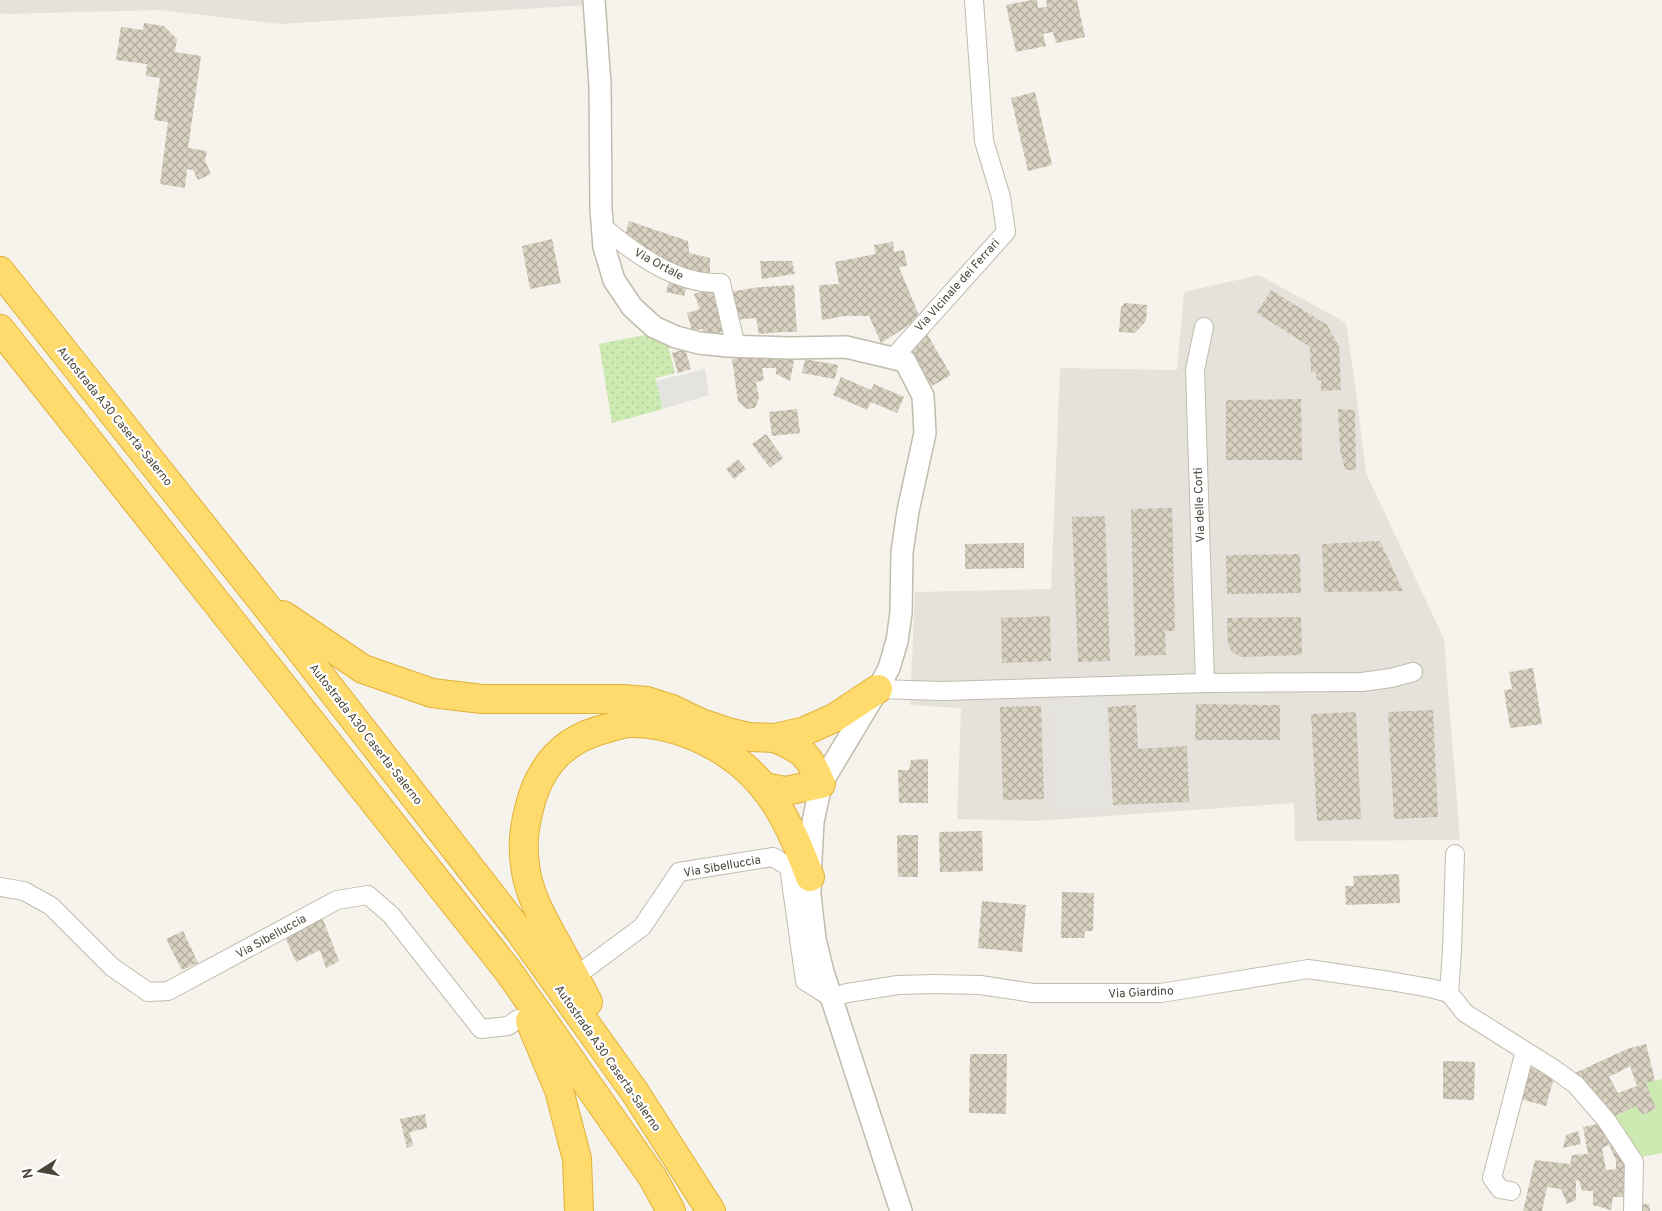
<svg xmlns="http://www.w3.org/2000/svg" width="1662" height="1211" viewBox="0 0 1662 1211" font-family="Overpass,sans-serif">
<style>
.industrial{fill:#e5e2dc}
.green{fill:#cdeab3}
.park{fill:url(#park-dots)}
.parking{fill:#e4e3df}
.building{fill:url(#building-cross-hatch);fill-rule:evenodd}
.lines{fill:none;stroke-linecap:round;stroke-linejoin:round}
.minor-casing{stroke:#c1bcad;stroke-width:20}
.tertiary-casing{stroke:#c1bcad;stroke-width:24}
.motorway-casing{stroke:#e1b139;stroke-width:30}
.minor{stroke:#fff;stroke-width:18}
.tertiary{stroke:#fff;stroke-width:21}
.motorway{stroke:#ffda6c;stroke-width:28}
.labels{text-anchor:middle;stroke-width:4.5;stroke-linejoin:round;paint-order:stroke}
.street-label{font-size:12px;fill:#4a4538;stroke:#fff}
</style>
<defs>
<pattern id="park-dots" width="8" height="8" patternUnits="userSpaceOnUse" patternTransform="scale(1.25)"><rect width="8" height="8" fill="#cdeab3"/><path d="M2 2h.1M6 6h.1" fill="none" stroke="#b2ca9b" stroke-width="1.8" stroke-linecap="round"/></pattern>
<pattern id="building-cross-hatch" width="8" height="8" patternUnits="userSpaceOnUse" patternTransform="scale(1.25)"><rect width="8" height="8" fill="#d8d0c0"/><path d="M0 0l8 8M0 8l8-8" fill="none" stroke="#b1ab9d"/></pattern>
</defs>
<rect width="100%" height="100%" fill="#f5f3eb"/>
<g class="industrial">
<polygon points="0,0 587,0 588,5 280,24 159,10 5,14 0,13"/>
<polygon points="1259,275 1346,323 1353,369 1366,473 1444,639 1460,840 1295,841 1294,803 1035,821 957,819 961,708 910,705 915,592 1051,589 1060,368 1177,370 1184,292"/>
</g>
<polygon class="green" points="1662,1079 1662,1153 1637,1158 1611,1118 1636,1106 1642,1115 1656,1109 1646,1083"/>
<polygon class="park" points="650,334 668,345 675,373 656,378 663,409 612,423 599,344"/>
<g class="parking">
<polygon points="517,0 585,0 518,4"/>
<polygon points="705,369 709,395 663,409 656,381"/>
<polygon points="1105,696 1110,808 1056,811 1050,699"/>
</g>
<g class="building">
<polygon points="1032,0 1037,0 1038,8 1047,7 1046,0 1077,0 1085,37 1056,43 1053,32 1043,34 1046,46 1016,52 1006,5"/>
<polygon points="144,23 164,26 177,39 175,52 201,56 188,148 207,151 205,161 211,174 198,180 193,170 187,169 185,188 160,184 168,122 154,120 160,78 146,76 147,64 116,60 121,27 143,30"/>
<polygon points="1035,92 1052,165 1028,171 1011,98"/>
<polygon points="629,221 688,241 689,253 710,258 710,280 668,264 625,235"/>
<polygon points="552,239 561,283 530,289 522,246"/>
<polygon points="893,242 894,252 904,250 907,266 899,267 920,318 881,343 869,316 845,316 822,320 819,285 839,284 835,262 876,254 874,245"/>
<polygon points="760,261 792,261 795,274 762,279"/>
<polygon points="670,278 688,283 684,296 666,292"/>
<polygon points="794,285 797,332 782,332 759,334 756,318 734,320 728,292 760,287"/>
<polygon points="712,288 725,330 708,337 702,329 692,331 687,313 700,309 694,294"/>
<polygon points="1271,290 1327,325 1339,346 1341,390 1321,391 1321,380 1317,380 1316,372 1311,372 1310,347 1257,313"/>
<polygon points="1125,303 1147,305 1146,321 1135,333 1119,332 1121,307"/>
<polygon points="927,334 951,375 932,386 908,345"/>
<polygon points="685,349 691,369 678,373 672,353"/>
<polygon points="752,356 795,356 790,381 776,374 776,368 762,368 764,380 756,382 759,398 755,408 746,409 738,401 732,359"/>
<polygon points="805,359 838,365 835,379 802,373"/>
<polygon points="841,377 871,390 874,384 904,397 897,413 871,402 867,410 833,395"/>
<polygon points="1301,399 1302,460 1226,460 1226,400"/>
<polygon points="797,409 800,433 772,436 769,412"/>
<polygon points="1338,409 1355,410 1356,470 1345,470 1340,449"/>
<polygon points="766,434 783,458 770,468 752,444"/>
<polygon points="738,459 746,469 734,479 726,469"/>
<polygon points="1172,508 1175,631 1165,631 1166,655 1135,656 1131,509"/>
<polygon points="1105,516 1110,661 1078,662 1072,517"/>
<polygon points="1380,541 1403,591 1324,592 1322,544"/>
<polygon points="1024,543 1024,568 965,569 965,544"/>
<polygon points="1300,554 1301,593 1227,594 1226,555"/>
<polygon points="1050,616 1051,661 1002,663 1001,618"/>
<polygon points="1301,617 1302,655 1241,657 1232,652 1228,644 1227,618"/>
<polygon points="1533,668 1542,724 1510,728 1504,690 1512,689 1509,672"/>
<polygon points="1196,704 1280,705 1280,740 1195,740"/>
<polygon points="1136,705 1138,749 1187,746 1189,802 1113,805 1108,707"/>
<polygon points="1041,706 1044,799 1003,800 1000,707"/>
<polygon points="1433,710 1438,817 1394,819 1388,712"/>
<polygon points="1356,712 1361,819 1317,821 1311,714"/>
<polygon points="928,759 928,803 899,803 898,770 909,770 911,760"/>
<polygon points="982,831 983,871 940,872 939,832"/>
<polygon points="897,835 918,835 918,877 898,877"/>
<polygon points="1399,874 1400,903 1346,905 1345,886 1354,886 1353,876"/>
<polygon points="1062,892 1094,893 1093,931 1085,931 1084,938 1061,938"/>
<polygon points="982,901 1026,905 1022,952 978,948"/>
<polygon points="322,917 339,961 326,968 320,950 296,962 285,937"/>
<polygon points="183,931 198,963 182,970 166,939"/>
<path d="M1646 1044 1655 1081 1646 1083 1656 1109 1642 1115 1636 1106 1611 1118 1575 1073 1627 1049ZM1630 1066 1637 1086 1618 1093 1609 1077Z"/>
<polygon points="970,1054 1007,1054 1006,1114 969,1113"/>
<polygon points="1443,1061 1475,1062 1474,1100 1443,1099"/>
<polygon points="1529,1067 1555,1074 1546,1106 1520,1099"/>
<polygon points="425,1114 427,1128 410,1132 413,1146 407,1148 400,1119"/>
<path d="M1602 1123 1629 1162 1628 1197H1613L1611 1210 1593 1205V1191H1582L1579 1180 1576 1181V1200L1567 1204 1561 1189 1547 1187 1542 1211H1523L1535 1160 1570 1164 1572 1155 1588 1154 1583 1127ZM1609 1145 1616 1160V1169L1606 1170 1602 1148Z"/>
<polygon points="1578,1131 1581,1144 1563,1148 1566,1135"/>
<polygon points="1649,1204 1650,1211 1637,1211 1637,1205"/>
</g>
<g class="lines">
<g class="minor-casing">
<g id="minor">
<path d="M603 227C635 254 677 285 721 283L736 347"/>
<polyline points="1204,327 1195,370 1205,683"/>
<polyline points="893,358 1006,232 1001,197 984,141 974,0"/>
<polyline points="878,689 941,691 1205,683 1362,682 1391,678 1413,672"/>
<polyline points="1455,854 1452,951 1449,993 1465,1013 1554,1069 1576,1085 1607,1121 1634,1162 1633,1211"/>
<polyline points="0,887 24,891 51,906 112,967 148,992 168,991 337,900 368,895 391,915 481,1029 508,1026 518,1019"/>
<polyline points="580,973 642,927 679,872 773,857 789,867 805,981 832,998 847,993 898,985 935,984 980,985 1033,993 1161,993 1308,969 1390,981 1430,988 1449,993"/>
<polyline points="1511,1191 1500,1189 1492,1178 1525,1051"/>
</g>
</g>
<g class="tertiary-casing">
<polyline id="tertiary" points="594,0 600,85 601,209 604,247 614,280 632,307 654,327 676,337 699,343 728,346 789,348 846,347 905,361 923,396 925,433 908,511 902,552 901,613 897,641 889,668 878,689 821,784 813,822 810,877 810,895 815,939 823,972 901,1211"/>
</g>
<g class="motorway-casing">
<g id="motorway">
<polyline points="0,271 263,602 520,932 634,1091 711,1211"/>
<polyline points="0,329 509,972 653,1178 671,1211"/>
<polyline points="283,615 363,669 432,693 482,699 623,699 647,701 672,709 701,723 728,732 749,737 775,738 805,731 834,718 878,689"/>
<path d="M764 787 785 791 821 784C810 756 802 749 775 738"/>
<path d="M588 1002C578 983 568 964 558 946 544 921 528 894 525 865 522 846 524 828 529 809 539 766 564 738 608 728 615 726 623 723 630 723 669 722 712 740 742 765 776 793 795 836 810 877"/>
<polyline points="530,1021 559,1090 577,1159 579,1211"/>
</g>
</g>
<use href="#minor" class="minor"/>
<use href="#tertiary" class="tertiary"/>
<use href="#motorway" class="motorway"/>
</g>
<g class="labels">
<g class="street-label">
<text transform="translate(659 264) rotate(28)" y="4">Via Ortale</text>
<text transform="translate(957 285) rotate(-48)" y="4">Via VIcinale dei Ferrari</text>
<text transform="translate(115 416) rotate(51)" y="4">Autostrada A30 Caserta-Salerno</text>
<text transform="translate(1199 505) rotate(-92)" y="4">Via delle Corti</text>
<text transform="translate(366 734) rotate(52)" y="4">Autostrada A30 Caserta-Salerno</text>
<text transform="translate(722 866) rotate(-10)" y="4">Via Sibelluccia</text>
<text transform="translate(271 936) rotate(-29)" y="4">Via Sibelluccia</text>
<text transform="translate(1141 992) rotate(-3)" y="4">Via Giardino</text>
<text transform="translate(608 1058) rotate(55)" y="4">Autostrada A30 Caserta-Salerno</text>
</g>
</g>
<g transform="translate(40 1171) rotate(259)" stroke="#ffffff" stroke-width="4" paint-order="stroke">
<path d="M0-4L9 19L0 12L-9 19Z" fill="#4a4538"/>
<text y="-8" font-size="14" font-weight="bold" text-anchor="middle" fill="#4a4538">N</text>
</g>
</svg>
